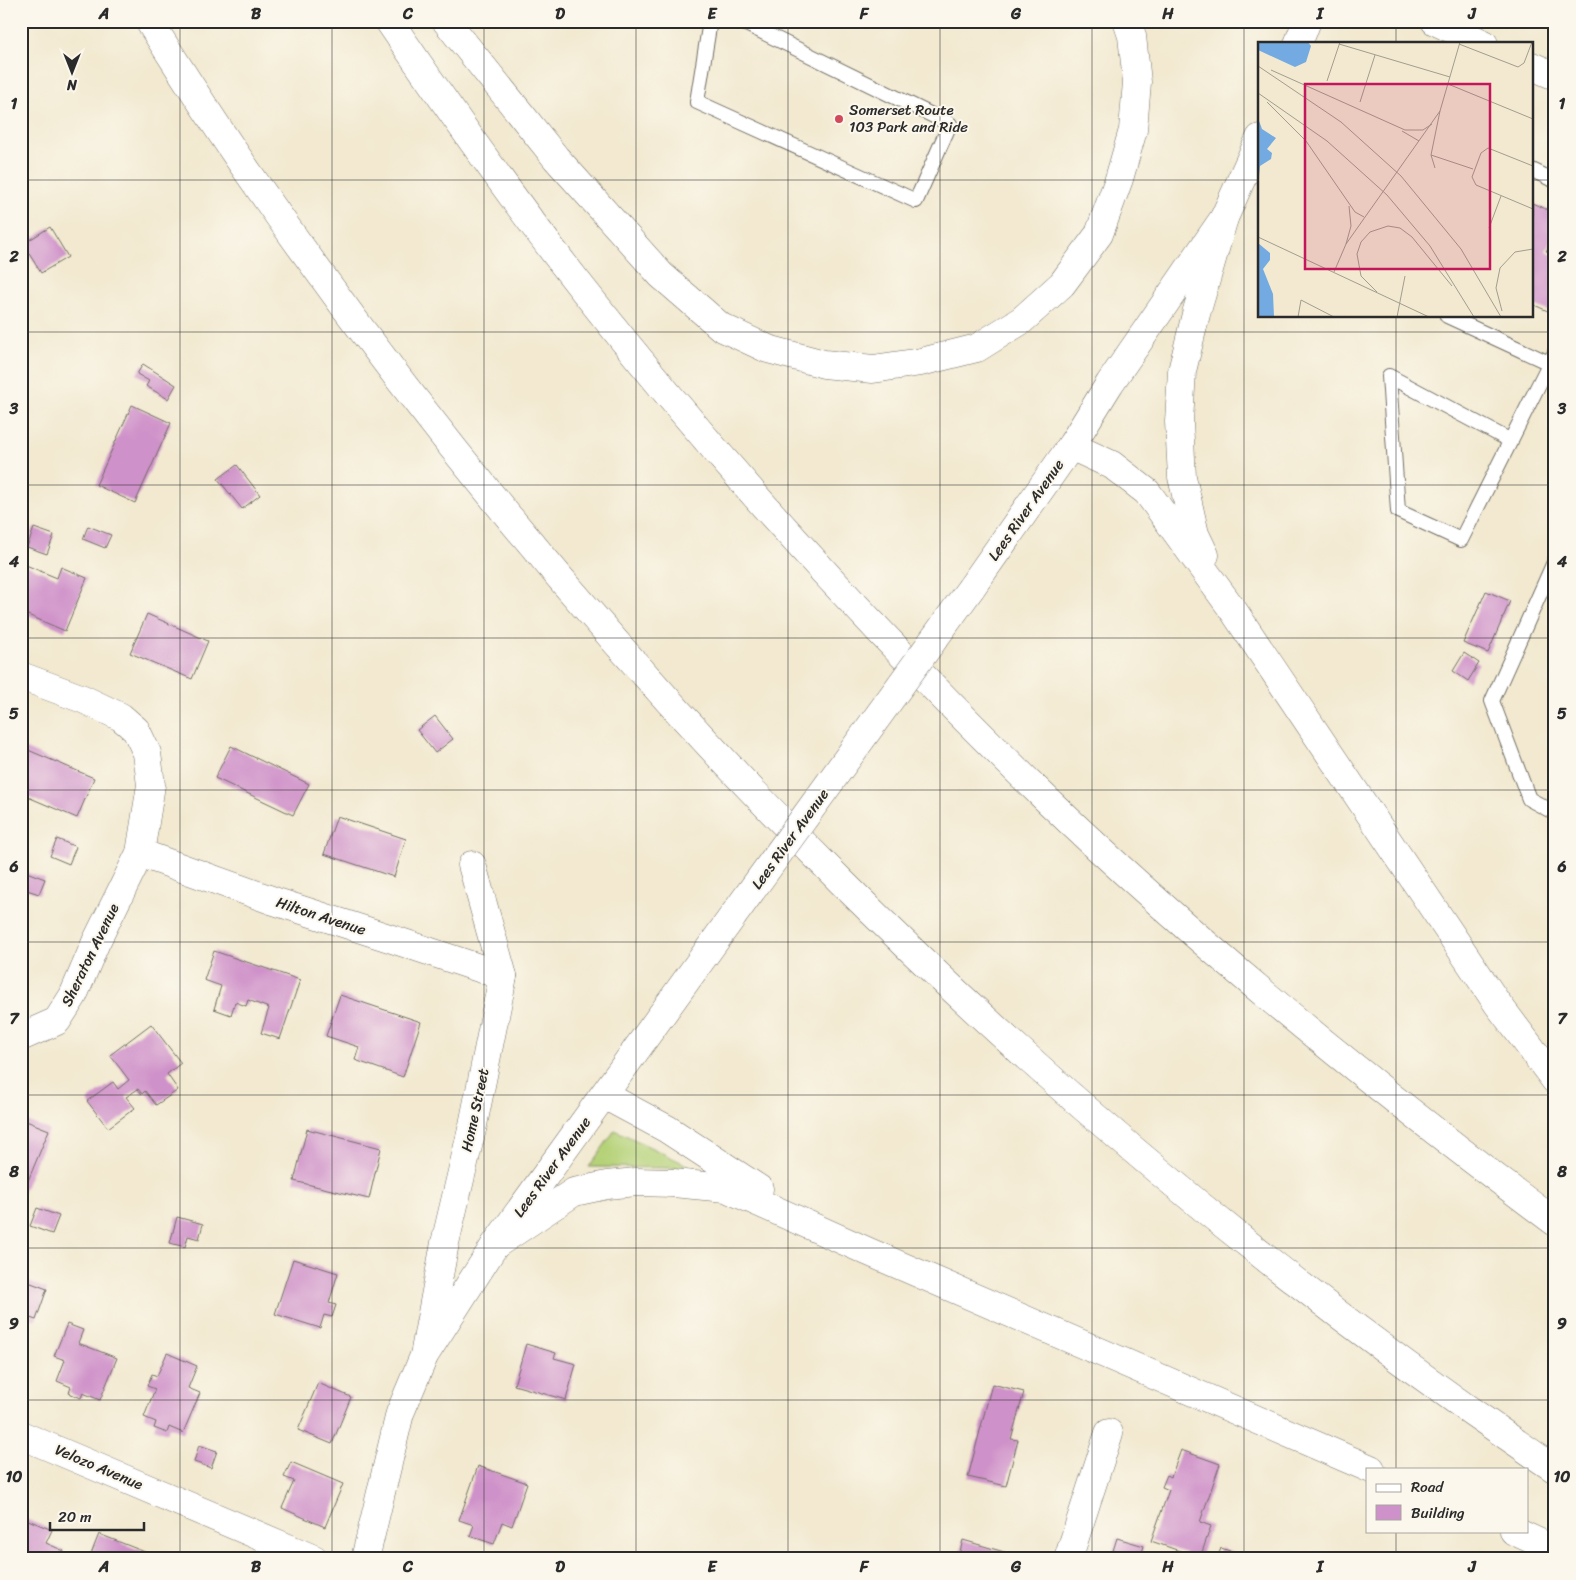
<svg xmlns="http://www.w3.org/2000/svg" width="1576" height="1580" viewBox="0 0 1576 1580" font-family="Sriracha,sans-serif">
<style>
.green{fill:#b5d278;stroke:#707e52}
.building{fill:#cf91c9}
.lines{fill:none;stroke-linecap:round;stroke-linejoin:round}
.lane-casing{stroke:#716e65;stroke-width:16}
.street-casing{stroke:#716e65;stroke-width:29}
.secondary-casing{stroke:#716e65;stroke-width:29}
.highway-casing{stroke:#716e65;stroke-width:29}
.lane{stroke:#fff;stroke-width:14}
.street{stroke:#fff;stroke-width:28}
.secondary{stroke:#fff;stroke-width:28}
.highway{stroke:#fff;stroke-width:28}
.secondary-bridge-casing{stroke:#716e65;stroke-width:29;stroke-linecap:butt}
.secondary-bridge{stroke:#fff;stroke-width:28}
.grid{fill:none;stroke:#2b2b2b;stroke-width:1;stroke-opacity:0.55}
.poi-dot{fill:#d1495b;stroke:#fbf7ec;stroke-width:2}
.labels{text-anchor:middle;stroke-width:4;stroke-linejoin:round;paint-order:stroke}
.poi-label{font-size:15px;fill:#2b2b2b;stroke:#fbf7ec;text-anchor:start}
.street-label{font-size:15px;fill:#2b2b2b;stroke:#fbf7ec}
.inset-road{fill:none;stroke:#a29d8e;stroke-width:1}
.view{fill:#c2185b;fill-opacity:0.15;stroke:#c2185b;stroke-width:2.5}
.inset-edge{fill:none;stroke:#2b2b2b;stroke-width:2.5}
.neatline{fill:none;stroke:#2b2b2b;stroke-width:2}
.grid-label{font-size:16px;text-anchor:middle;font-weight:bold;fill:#2b2b2b}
</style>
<rect width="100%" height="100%" fill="#fbf7ec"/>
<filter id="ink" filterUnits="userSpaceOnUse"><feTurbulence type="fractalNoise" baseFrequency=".02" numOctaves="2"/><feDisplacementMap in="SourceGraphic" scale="10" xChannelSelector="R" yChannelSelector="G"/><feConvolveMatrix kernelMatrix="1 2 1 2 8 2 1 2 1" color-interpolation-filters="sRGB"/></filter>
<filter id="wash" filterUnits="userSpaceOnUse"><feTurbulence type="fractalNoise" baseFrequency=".0096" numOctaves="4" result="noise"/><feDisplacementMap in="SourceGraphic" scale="20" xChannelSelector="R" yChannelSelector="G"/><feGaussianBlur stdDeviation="1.12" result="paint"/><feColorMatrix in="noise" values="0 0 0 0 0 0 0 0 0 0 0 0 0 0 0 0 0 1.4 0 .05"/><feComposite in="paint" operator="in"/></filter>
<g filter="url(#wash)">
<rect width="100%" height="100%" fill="#f2e9d0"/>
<polygon class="green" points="615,1130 691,1167 674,1168 589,1167"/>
<g id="blocks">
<g class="building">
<polygon points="1532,203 1555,213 1555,232 1546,251 1555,255 1555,302 1550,312 1532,304"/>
<polygon points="50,227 68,257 41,273 23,244"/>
<polygon points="143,364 176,385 168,399 146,386 149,381 137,374"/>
<polygon points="132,405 171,423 135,503 96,485"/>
<polygon points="237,465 260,495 242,509 218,479"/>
<polygon points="88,526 111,535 105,548 83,539"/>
<polygon points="34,528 54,535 47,554 27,547"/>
<polygon points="21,563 57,578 61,567 87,578 65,631 21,612"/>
<polygon points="1486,591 1510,601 1488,653 1463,643"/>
<polygon points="147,614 208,641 192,679 130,653"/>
<polygon points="1464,653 1479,663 1468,681 1453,671"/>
<polygon points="435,716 453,739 435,753 417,730"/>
<polygon points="231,746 309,784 293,815 215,778"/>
<polygon points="21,747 94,778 77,818 21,794"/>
<polygon points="337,816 406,839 394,877 324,854"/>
<polygon points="57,839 76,847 69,864 50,856"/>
<polygon points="21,870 45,879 39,894 21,888"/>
<polygon points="214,951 300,980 280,1039 261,1033 269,1008 248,1000 246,1006 235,1002 231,1015 214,1009 221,986 204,980"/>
<polygon points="340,995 421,1022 403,1077 355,1060 359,1047 326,1036"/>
<polygon points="151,1024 181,1063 167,1074 178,1090 156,1105 145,1091 142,1094 138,1089 126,1097 135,1108 108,1128 87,1101 113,1082 118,1089 129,1080 110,1055"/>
<polygon points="21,1119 49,1130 23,1193 21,1193"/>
<polygon points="307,1129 381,1148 369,1199 294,1181"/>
<polygon points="37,1208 59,1216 52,1234 30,1226"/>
<polygon points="177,1217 203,1224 199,1239 188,1236 185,1247 170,1243"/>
<polygon points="293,1259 338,1273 329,1303 336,1305 332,1317 324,1315 320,1328 275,1314"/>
<polygon points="23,1280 47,1289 36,1320 21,1315"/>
<polygon points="67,1324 83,1330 78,1343 117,1358 100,1400 83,1393 81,1398 69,1393 71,1387 57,1381 65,1360 54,1356"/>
<polygon points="526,1344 556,1353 554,1358 576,1364 566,1400 514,1385"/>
<polygon points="167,1353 197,1366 188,1388 200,1393 183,1433 169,1427 167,1433 154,1428 156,1422 144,1417 155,1389 147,1386 152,1374 157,1376"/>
<polygon points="318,1383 351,1397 332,1444 298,1430"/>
<polygon points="992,1384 1024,1392 1011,1439 1018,1440 1006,1486 968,1477"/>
<polygon points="199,1445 217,1451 211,1468 194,1462"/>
<polygon points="1181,1450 1220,1464 1200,1522 1211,1526 1200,1558 1151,1541 1169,1490 1162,1487 1167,1475 1171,1477"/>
<polygon points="291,1462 343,1484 325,1527 282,1508 294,1481 284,1477"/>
<polygon points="478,1466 527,1483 512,1526 502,1522 494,1544 470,1536 474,1525 459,1520"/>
<polygon points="21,1517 52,1530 46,1543 64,1551 61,1559 21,1559"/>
<polygon points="99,1534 150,1554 148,1559 89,1559"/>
<polygon points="1117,1538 1144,1546 1140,1559 1127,1559 1112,1554"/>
<polygon points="963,1540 1011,1554 1010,1559 958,1559"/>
<polygon points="1221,1548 1239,1554 1237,1559 1217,1559"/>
</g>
</g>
</g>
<g filter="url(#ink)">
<use href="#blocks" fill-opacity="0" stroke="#716e65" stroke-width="1"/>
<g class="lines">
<g class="lane-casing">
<g id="lane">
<polyline points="710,21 697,102 916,201 950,124 740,21"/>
<polyline points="1532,170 1555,181"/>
<polyline points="1447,316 1549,363"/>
<polyline points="1511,441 1389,376 1398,511 1461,540 1555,352"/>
<polyline points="1555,560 1492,701 1529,799 1555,813"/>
</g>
</g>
<g class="street-casing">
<g id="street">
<polyline points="21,676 83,699 121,717 136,730 147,753 151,785 140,853 96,942 73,996 57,1021 21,1037"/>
<polyline points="140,853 274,901 386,937 503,976"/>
<polyline points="424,1356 445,1243 473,1125 503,976 472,865"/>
<polyline points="21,1435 314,1559"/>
<polyline points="1068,1559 1109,1433"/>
</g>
</g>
<g class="secondary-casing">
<g id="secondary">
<polyline points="1435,21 1484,44"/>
<polyline points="1298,44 1307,21"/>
<polyline points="1532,66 1555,76"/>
<polyline points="971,588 1071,446 1110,383 1224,218 1260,138"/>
<polyline points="365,1559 400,1413 424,1356 495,1245 733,916"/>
</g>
</g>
<g class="highway-casing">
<g id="highway">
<path d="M149 21C182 73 215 125 250 175 600 680 1044 1125 1555 1469"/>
<path d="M389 21C451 112 514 202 582 288 723 468 878 636 1042 795 1202 949 1376 1089 1555 1222"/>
<polyline points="446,21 556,158 661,275 721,327 768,349 824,364 873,369 921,362 977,348 1022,320 1062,284 1099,234 1119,179 1133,130 1137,82 1132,36 1127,21"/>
<polyline points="1071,446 1112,465 1147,492 1233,610 1497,1003 1555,1080"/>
<polyline points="1205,555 1195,534 1182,477 1179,422 1182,371 1196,314 1224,218"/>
<polyline points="604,1095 667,1129 759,1189"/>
<polyline points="495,1245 574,1192 607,1185 636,1182 673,1183 726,1188 869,1252 1371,1469"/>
<polyline points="1514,1531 1555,1550"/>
</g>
</g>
<use href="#lane" class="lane"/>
<use href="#street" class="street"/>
<use href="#secondary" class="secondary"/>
<use href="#highway" class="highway"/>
<g class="secondary-bridge-casing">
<polyline id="secondary-bridge" points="733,916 971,588"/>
</g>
<use href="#secondary-bridge" class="secondary-bridge"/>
</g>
</g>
<path class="grid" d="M180 21V1559M332 21V1559M484 21V1559M636 21V1559M788 21V1559M940 21V1559M1092 21V1559M1244 21V1559M1396 21V44M21 180H1260M1532 180H1555M1396 316V1469M21 332H1555M21 485H1555M21 638H1555M21 790H1555M21 942H1555M21 1095H1555M21 1248H1555M21 1400H1555M1396 1531V1559"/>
<circle class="poi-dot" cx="839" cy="119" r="5"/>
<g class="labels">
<g class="poi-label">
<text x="849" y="115">Somerset Route<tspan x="849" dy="17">103 Park and Ride</tspan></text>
</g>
<g class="street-label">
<text transform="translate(1026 510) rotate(-55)" y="5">Lees River Avenue</text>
<text transform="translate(790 839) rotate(-54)" y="5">Lees River Avenue</text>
<text transform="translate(321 916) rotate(18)" y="5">Hilton Avenue</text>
<text transform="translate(90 955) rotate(-64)" y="5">Sheraton Avenue</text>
<text transform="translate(475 1110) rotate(-78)" y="5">Home Street</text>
<text transform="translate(552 1167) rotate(-54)" y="5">Lees River Avenue</text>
<text transform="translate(99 1467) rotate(23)" y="5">Velozo Avenue</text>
</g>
</g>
<g transform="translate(1258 42)">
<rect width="275" height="275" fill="#f2e9d0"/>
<path d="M0 0H50L53 4 48 20 37 25 0 8ZM0 76 4 87 18 96 9 107 14 111 13 117 2 124 0 144ZM0 201 12 211V218L5 227 15 252 16 275H0Z" fill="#72aae1"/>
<path class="inset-road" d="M81 2 192 35M201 2 260 25 266 21 274 0M0 24 83 80 143 134 203 207 243 275M13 28 147 88H165L174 82M69 39 82 0M190 42 275 77M0 51 69 99 129 153 172 204 216 275M9 60 48 99 97 170 106 175M102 60 117 13M144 89 161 99M173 113 215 127M275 124 230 106 223 111 214 135 218 143 275 167M177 126 173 113 182 69M231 186 243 154M0 195 171 275M88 202 93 184 91 164M76 230 88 202 182 69 202 0M119 250 103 234 99 212 103 200 112 190 130 184 142 186 154 195 194 244M244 269 238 246 242 226 257 210 275 207M40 275 43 258 76 275M139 275 147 234"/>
<path class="view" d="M47 42H232V227H47Z"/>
<rect width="275" height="275" class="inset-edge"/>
</g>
<rect width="1576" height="1580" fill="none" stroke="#fbf7ec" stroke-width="55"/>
<rect x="1366" y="1468" width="162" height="65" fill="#fbf7ec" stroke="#a8a59f"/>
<rect x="1376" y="1484" width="25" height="8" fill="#ffffff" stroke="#a8a59f"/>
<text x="1411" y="1492" font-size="15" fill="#2b2b2b">Road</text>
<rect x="1376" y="1505" width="25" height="15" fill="#cf91c9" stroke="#a8a59f"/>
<text x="1411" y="1518" font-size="15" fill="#2b2b2b">Building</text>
<g transform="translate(72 72) rotate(180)" stroke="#fbf7ec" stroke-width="4" paint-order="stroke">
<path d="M0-4L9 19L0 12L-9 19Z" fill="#2b2b2b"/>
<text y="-8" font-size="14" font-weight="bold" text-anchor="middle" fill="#2b2b2b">N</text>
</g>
<path d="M50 1522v8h94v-8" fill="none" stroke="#2b2b2b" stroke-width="2.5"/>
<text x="58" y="1522" font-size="15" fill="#2b2b2b" stroke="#fbf7ec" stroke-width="4" paint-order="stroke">20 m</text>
<rect x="28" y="28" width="1520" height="1524" class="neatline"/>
<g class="grid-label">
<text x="104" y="19">A</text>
<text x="256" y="19">B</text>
<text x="408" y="19">C</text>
<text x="560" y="19">D</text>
<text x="712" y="19">E</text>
<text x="864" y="19">F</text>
<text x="1016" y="19">G</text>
<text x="1168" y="19">H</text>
<text x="1320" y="19">I</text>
<text x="1472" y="19">J</text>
<text x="14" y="109">1</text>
<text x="1562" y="109">1</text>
<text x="14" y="262">2</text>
<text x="1562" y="262">2</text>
<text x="14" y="414">3</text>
<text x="1562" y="414">3</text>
<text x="14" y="567">4</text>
<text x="1562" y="567">4</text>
<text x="14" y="719">5</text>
<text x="1562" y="719">5</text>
<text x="14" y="872">6</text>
<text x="1562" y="872">6</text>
<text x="14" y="1024">7</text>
<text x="1562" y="1024">7</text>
<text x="14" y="1177">8</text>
<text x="1562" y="1177">8</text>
<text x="14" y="1329">9</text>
<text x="1562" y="1329">9</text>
<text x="14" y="1482">10</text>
<text x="1562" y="1482">10</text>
<text x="104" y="1572">A</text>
<text x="256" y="1572">B</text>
<text x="408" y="1572">C</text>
<text x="560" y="1572">D</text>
<text x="712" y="1572">E</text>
<text x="864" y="1572">F</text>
<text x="1016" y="1572">G</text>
<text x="1168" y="1572">H</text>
<text x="1320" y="1572">I</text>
<text x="1472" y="1572">J</text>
</g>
</svg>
